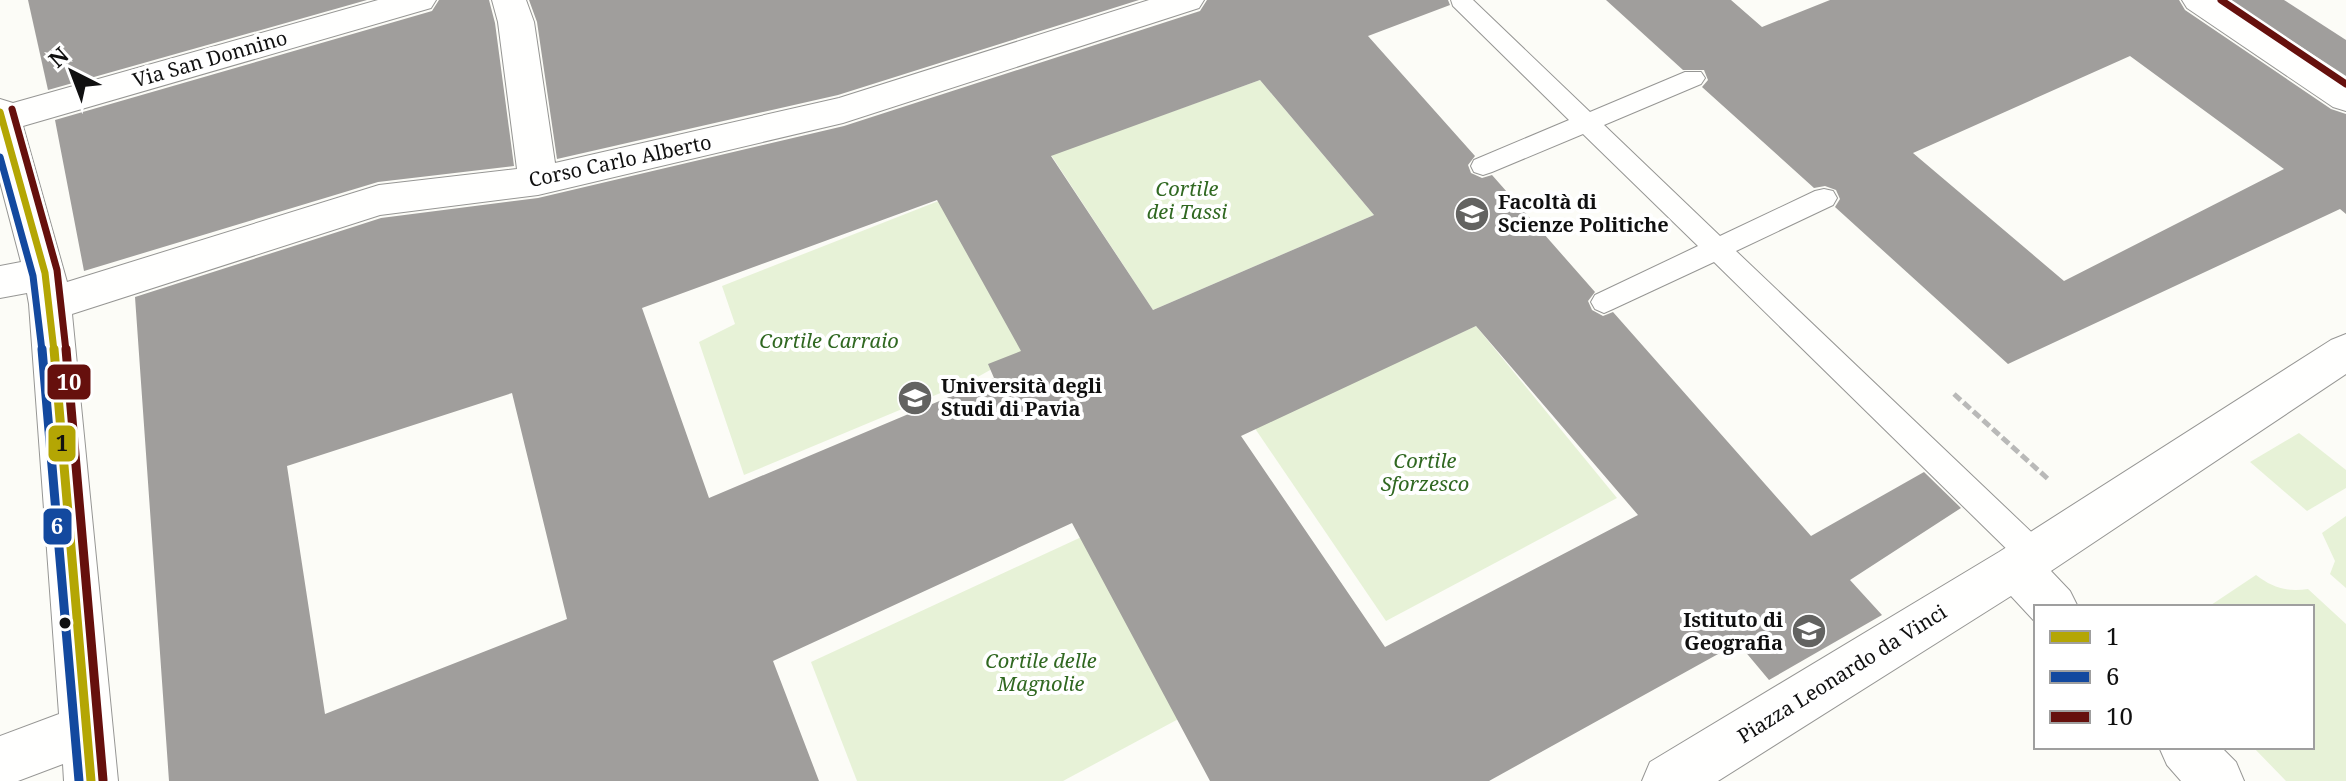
<svg xmlns="http://www.w3.org/2000/svg" width="2346" height="781" viewBox="0 0 2346 781" font-family="'Noto Serif',serif">
<style>
.green{fill:#e7f2d7}
.building{fill:#a09e9c;fill-rule:evenodd}
.lines{fill:none;stroke-linecap:round;stroke-linejoin:round}
.lane-casing{stroke:#969694;stroke-width:2}
.street-casing{stroke:#969694;stroke-width:2}
.path{stroke:#b9b9b8;stroke-width:5;stroke-dasharray:9 4;stroke-linecap:butt}
.lane{fill:#fffffe;fill-rule:evenodd}
.street{fill:#fffffe;fill-rule:evenodd}
.bus-1-far1-casing{stroke:#fff;stroke-width:12}
.bus-1-casing{stroke:#fff;stroke-width:15}
.bus-2-far1-casing{stroke:#fff;stroke-width:12}
.bus-2-casing{stroke:#fff;stroke-width:15}
.bus-3-far1-casing{stroke:#fff;stroke-width:12}
.bus-3-casing{stroke:#fff;stroke-width:15}
.bus-1-far1{stroke:#b4a604;stroke-width:7}
.bus-1{stroke:#b4a604;stroke-width:9}
.bus-2-far1{stroke:#13499f;stroke-width:7}
.bus-2{stroke:#13499f;stroke-width:9}
.bus-3-far1{stroke:#66100d;stroke-width:7}
.bus-3{stroke:#66100d;stroke-width:9}
.bus-dot{fill:#101010;stroke:#fff;stroke-width:3}
.labels{text-anchor:middle;stroke-width:8;stroke-linejoin:round;paint-order:stroke}
.street-label{font-size:20px;fill:#101010;stroke:#fff}
.park-label{font-size:20px;font-style:italic;fill:#306821;stroke:#fff}
.poi-label{font-size:20px;font-weight:bold;fill:#101010;stroke:#fff;text-anchor:start}
.line-badge{stroke:#fff;stroke-width:3}
.badge-label{font-size:22px;text-anchor:middle;font-weight:bold;fill:#fff}
.pale-badge-label{font-size:22px;text-anchor:middle;font-weight:bold;fill:#111}
</style>
<rect width="100%" height="100%" fill="#fcfcf7"/>
<g class="green">
<polygon points="1260,80 1374,215 1153,310 1051,155"/>
<polygon points="941,200 1028,349 974,379 744,475 699,342 735,324 722,286"/>
<polygon points="1476,326 1617,498 1386,621 1254,427"/>
<polygon points="2299,433 2346,470 2346,488 2307,511 2250,462"/>
<polygon points="2346,516 2346,588 2330,574 2335,561 2322,533"/>
<polygon points="1088,534 1184,716 1063,781 857,781 811,662"/>
<path d="M2256 575C2273 588 2287 592 2308 589L2346 624V781H2286L2253 747H2312V607H2208Z"/>
</g>
<g class="building">
<polygon points="28,0 367,0 48,90"/>
<polygon points="439,0 489,0 495,23 514,166 378,182 84,271 55,120 432,11"/>
<polygon points="529,0 1139,0 838,95 557,159 537,22"/>
<path d="M1207 0H1448L1450 5 1368 36 1475 156 1468 165 1471 173 1482 178 1492 175 1595 292 1588 301 1592 310 1603 316 1613 312 1811 536 1924 472 1961 508 1850 580 1882 615 1769 680 1738 643 1489 781H1210L1072 523 773 661 819 781H169L135 297 381 218 538 198 844 126 1200 11ZM1260 80 1374 215 1153 310 1051 156ZM937 200 1021 351 988 364 994 378 709 498 642 308ZM1476 326 1638 515 1385 647 1241 436ZM512 393 567 619 325 714 287 466Z"/>
<path d="M1606 0H1731L1762 27 1830 0H2179L2185 10 2331 109 2346 114V214L2340 209 2008 364 1835 207 1840 199 1836 190 1825 186 1814 188 1702 87 1708 80 1704 70H1683ZM2130 56 2284 169 2064 281 1913 153Z"/>
<polygon points="2229,0 2284,0 2346,40 2346,76"/>
</g>
<g class="lines">
<g class="lane-casing">
<polygon id="lane" points="1451,0 1473,0 1590,112 1685,72 1701,72 1705,78 1701,84 1604,125 1720,236 1815,191 1824,189 1833,191 1837,198 1833,205 1736,251 2045,545 2049,555 2045,565 2034,569 2023,565 1714,262 1613,309 1604,313 1595,309 1591,302 1595,295 1698,246 1583,134 1492,172 1483,175 1474,172 1471,166 1474,160 1569,120 1453,6"/>
</g>
<g class="street-casing">
<g id="street">
<polygon points="378,0 436,0 431,8 23,126 67,282 379,185 517,169 498,22 492,0 526,0 534,22 555,163 839,98 1149,0 1204,0 1199,8 843,123 538,195 380,215 72,314 118,781 64,781 63,764 18,781 0,781 0,736 59,714 29,304 27,293 0,298 0,266 21,262 0,182 0,99 13,103"/>
<polygon points="2182,0 2224,0 2346,80 2346,111 2333,107 2187,8"/>
<polygon points="2346,334 2346,374 2051,571 2070,591 2078,607 2036,607 2036,623 2011,596 1718,781 1642,781 1650,762 1999,552 2331,340"/>
<polygon points="2159,747 2221,747 2236,762 2244,781 2181,781 2167,765"/>
</g>
</g>
<polyline class="path" points="1954,394 2048,479"/>
<use href="#lane" class="lane"/>
<use href="#street" class="street"/>
<g class="bus-1-far1-casing">
<polyline id="bus-1-far1" points="0,112 45,273 54,351"/>
</g>
<g class="bus-1-casing">
<polyline id="bus-1" points="54,349 91,781"/>
</g>
<g class="bus-2-far1-casing">
<polyline id="bus-2-far1" points="0,157 33,276 42,351"/>
</g>
<g class="bus-2-casing">
<polyline id="bus-2" points="42,349 79,781"/>
</g>
<g class="bus-3-far1-casing">
<g id="bus-3-far1">
<polyline points="2221,0 2346,84"/>
<polyline points="12,109 57,270 66,351"/>
</g>
</g>
<g class="bus-3-casing">
<polyline id="bus-3" points="66,349 103,780"/>
</g>
<use href="#bus-1-far1" class="bus-1-far1"/>
<use href="#bus-1" class="bus-1"/>
<use href="#bus-2-far1" class="bus-2-far1"/>
<use href="#bus-2" class="bus-2"/>
<use href="#bus-3-far1" class="bus-3-far1"/>
<use href="#bus-3" class="bus-3"/>
</g>
<defs>
<g id="university-disc" transform="scale(1.8)"><circle r="9.5" fill="#636361" stroke="#fff"/><path d="M0-5L7-2L0 1L-7-2ZM-4 1L0 2.5L4 1V4Q0 6-4 4Z" fill="#fff"/></g>
</defs>
<g fill-rule="evenodd">
<use href="#university-disc" x="1472" y="214"/>
<use href="#university-disc" x="915" y="398"/>
<use href="#university-disc" x="1809" y="631"/>
</g>
<circle class="bus-dot" cx="65" cy="623" r="7"/>
<g class="labels">
<g class="street-label">
<text transform="translate(210 59) rotate(-16)" y="7">Via San Donnino</text>
<text transform="translate(620 161) rotate(-12)" y="7">Corso Carlo Alberto</text>
<text transform="translate(1842 674) rotate(-32)" y="7">Piazza Leonardo da Vinci</text>
</g>
<g class="park-label">
<text x="1187" y="196">Cortile<tspan x="1187" dy="23">dei Tassi</tspan></text>
<text x="829" y="348">Cortile Carraio</text>
<text x="1425" y="468">Cortile<tspan x="1425" dy="23">Sforzesco</tspan></text>
<text x="1041" y="668">Cortile delle<tspan x="1041" dy="23">Magnolie</tspan></text>
</g>
<g class="poi-label">
<text x="1498" y="209">Facoltà di<tspan x="1498" dy="23">Scienze Politiche</tspan></text>
<text x="941" y="393">Università degli<tspan x="941" dy="23">Studi di Pavia</tspan></text>
<text x="1783" y="627" text-anchor="end">Istituto di<tspan x="1783" dy="23">Geografia</tspan></text>
</g>
</g>
<g class="line-badge">
<rect x="46" y="363" width="46" height="38" rx="8" fill="#66100d"/>
<rect x="47" y="424" width="30" height="39" rx="8" fill="#b4a604"/>
<rect x="42" y="507" width="31" height="39" rx="8" fill="#13499f"/>
</g>
<g class="badge-label">
<text x="69" y="390">10</text>
<text x="57" y="534">6</text>
</g>
<g class="pale-badge-label">
<text x="62" y="451">1</text>
</g>
<rect x="2034" y="605" width="280" height="144" fill="#ffffff" stroke="#9f9f9f" stroke-width="2"/>
<rect x="2050" y="631" width="40" height="12" fill="#b4a604" stroke="#9f9f9f" stroke-width="2"/>
<text x="2106" y="645" font-size="24" fill="#101010">1</text>
<rect x="2050" y="671" width="40" height="12" fill="#13499f" stroke="#9f9f9f" stroke-width="2"/>
<text x="2106" y="685" font-size="24" fill="#101010">6</text>
<rect x="2050" y="711" width="40" height="12" fill="#66100d" stroke="#9f9f9f" stroke-width="2"/>
<text x="2106" y="725" font-size="24" fill="#101010">10</text>
<g transform="translate(72 72) rotate(318)" stroke="#ffffff" stroke-width="6" paint-order="stroke">
<path d="M0-6L14 30L0 20L-14 30Z" fill="#101010"/>
<text y="-12" font-size="22" font-weight="bold" text-anchor="middle" fill="#101010">N</text>
</g>
</svg>
